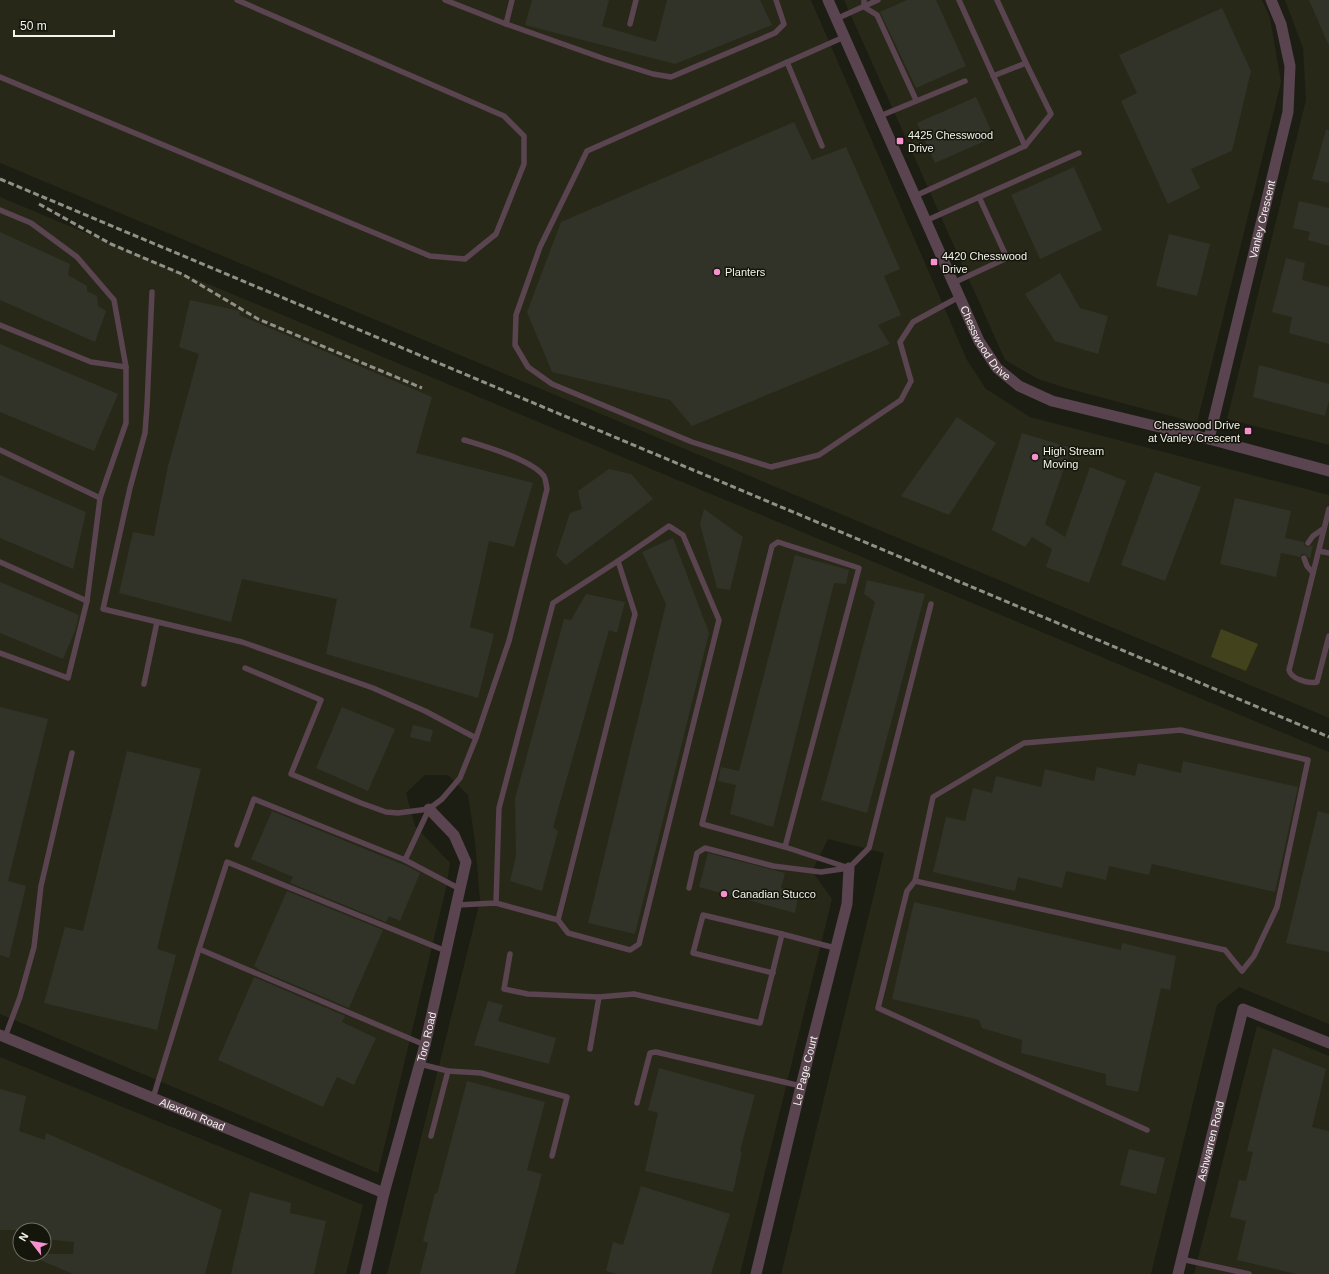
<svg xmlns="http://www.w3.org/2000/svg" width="1329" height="1274" viewBox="0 0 1329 1274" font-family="Helvetica,sans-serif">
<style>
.built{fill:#272817;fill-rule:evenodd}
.green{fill:#42431c}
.building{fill:#323328}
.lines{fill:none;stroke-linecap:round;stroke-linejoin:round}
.service{stroke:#594450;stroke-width:5.5}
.minor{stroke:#594450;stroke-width:11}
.rail{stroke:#909087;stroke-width:3;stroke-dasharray:6 3;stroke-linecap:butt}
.poi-dot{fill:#f790cf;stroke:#14150b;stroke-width:1.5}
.labels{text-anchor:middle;stroke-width:3;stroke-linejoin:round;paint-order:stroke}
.poi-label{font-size:11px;fill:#f4f4ed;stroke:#14150b;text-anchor:start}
.street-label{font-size:11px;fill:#f4f4ed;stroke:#14150b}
</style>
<rect width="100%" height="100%" fill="#1d1e13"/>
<g class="built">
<polygon points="0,0 811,0 967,360 986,389 1030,417 1329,495 1329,718 0,163"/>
<polygon points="844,0 1262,0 1270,18 1281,82 1197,423 1066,388 1038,379 1005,360"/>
<polygon points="1285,0 1329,0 1329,445 1227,419 1306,100 1303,48"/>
<polygon points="0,197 1329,752 1329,1024 1239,987 1217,1005 1151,1274 781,1274 884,853 828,839 812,871 832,899 740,1274 387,1274 480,901 475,841 468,795 448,775 425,775 406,793 415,826 450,863 447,884 378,1173 0,1014"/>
<polygon points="1257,1026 1329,1056 1329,1274 1194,1274"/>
<path d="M0 1057 363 1205 346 1274H0ZM20 1230H44V1254H20Z"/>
</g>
<polygon class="green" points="1221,629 1258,644 1246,671 1211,657"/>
<g class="building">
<polygon points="532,0 609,0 602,26 656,42 667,0 760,0 772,25 675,64 525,25"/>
<polygon points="907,0 936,0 966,66 916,88 880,12"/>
<polygon points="1309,0 1329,0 1329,46"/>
<polygon points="1222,8 1251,71 1232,151 1191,169 1200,188 1168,204 1121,101 1137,93 1119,55"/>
<polygon points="976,97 994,137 935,163 917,123"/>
<polygon points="794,122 812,160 846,147 900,269 884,276 901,315 878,325 890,344 692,426 670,400 552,372 527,312 561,222"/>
<polygon points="1326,130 1329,130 1329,183 1312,179"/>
<polygon points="1074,167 1102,230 1040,259 1011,195"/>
<polygon points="1299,201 1329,208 1329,246 1308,240 1310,232 1293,228"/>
<polygon points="0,232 70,264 68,275 87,286 87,291 97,296 98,306 106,311 95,342 0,300"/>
<polygon points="1169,234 1210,244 1197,296 1156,286"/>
<polygon points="1286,258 1305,263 1302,280 1329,287 1329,344 1289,333 1292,317 1272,312"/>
<polygon points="1060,273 1080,308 1108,316 1098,354 1055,341 1025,294"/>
<polygon points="190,300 240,311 239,315 432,397 416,453 533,483 514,547 489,541 470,627 494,634 478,698 326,654 337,599 242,579 231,622 119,593 133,532 154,536 168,466 199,354 179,347"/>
<polygon points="0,344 118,394 94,451 0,412"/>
<polygon points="1259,365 1329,384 1329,400 1325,416 1253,397"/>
<polygon points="957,417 996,443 949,515 901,496"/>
<polygon points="1022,433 1071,448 1045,524 1065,537 1090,467 1126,481 1089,583 1046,567 1052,549 1032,537 1025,547 992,530"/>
<polygon points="609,469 631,474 653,499 566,565 556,555 570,513 582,509 578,491"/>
<polygon points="1155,472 1201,487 1165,581 1121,565"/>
<polygon points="0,475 86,512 73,569 0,538"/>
<polygon points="1235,498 1291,511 1285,538 1304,542 1304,545 1307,547 1313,545 1310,559 1305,554 1302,554 1300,557 1281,553 1276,577 1220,564"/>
<polygon points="704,509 743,537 730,590 717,588 700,524"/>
<polygon points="673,538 709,633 635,934 588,923 666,604 642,552"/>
<polygon points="795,555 849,570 846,584 834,583 773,827 730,814 736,785 718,781 721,767 739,771"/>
<polygon points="867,580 925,594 867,813 821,800 875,602 864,594"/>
<polygon points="0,582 79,615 75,631 63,659 0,633"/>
<polygon points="586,594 625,602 617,633 609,630 553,827 558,831 542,891 510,881 516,856 515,799 564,619 571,620"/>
<polygon points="0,707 48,719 8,881 26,886 9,958 0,955"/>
<polygon points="342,707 395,729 368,791 316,768"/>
<polygon points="413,725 433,730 430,742 410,737"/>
<polygon points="127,751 201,769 157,949 176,955 157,1030 44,1003 65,927 83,931"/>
<polygon points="1183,761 1298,787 1275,892 1152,864 1149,875 1109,866 1106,880 1066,871 1062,888 1018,877 1015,891 933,872 946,817 965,821 973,788 992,793 996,776 1041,787 1045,769 1094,781 1097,767 1135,776 1138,763 1181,773"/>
<polygon points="272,811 409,867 420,873 400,921 389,916 386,922 290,883 293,877 251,859"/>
<polygon points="1318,811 1329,814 1329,952 1286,943"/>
<polygon points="708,853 785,873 781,888 799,892 795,913 699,887"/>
<polygon points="287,891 383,930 349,1008 257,969 258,968 254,966"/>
<polygon points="914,902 1121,950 1122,943 1176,956 1170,990 1161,988 1138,1092 1106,1085 1106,1074 1021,1053 1022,1040 982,1028 979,1020 892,999"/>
<polygon points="254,977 345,1016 342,1022 376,1038 354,1085 337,1077 323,1107 218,1060"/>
<polygon points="488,1001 503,1005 498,1021 556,1038 549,1064 474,1045"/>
<polygon points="1273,1048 1326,1069 1312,1127 1329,1131 1329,1274 1296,1274 1237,1260 1246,1221 1230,1217 1239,1180 1246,1181 1253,1152 1247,1151"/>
<polygon points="659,1068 755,1095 740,1151 742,1152 733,1192 645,1171 658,1113 648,1110"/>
<polygon points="467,1081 545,1102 527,1170 542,1174 515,1274 420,1274 428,1243 423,1241 435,1193 437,1194"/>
<polygon points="0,1089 26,1096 19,1131 45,1140 46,1133 222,1210 205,1274 73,1274 26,1254 73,1254 74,1242 44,1239 44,1230 0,1230"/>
<polygon points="1129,1149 1165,1158 1156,1194 1120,1185"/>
<polygon points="641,1186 730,1214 711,1274 617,1274 606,1271 613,1242 623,1245"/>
<polygon points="250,1192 291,1203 290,1213 326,1221 314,1274 231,1274"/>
</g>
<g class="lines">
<g class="service">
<polyline points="445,0 506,24"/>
<polyline points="512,0 506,24 605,59 653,74 671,77 775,33 784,24 776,0"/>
<polyline points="864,0 864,7 877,15 916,100"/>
<polyline points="836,19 878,0"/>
<polyline points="630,24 636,0"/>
<polyline points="844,37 587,151 540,247 516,315 515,345 528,367 552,384 692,442 771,467 819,455 901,400 911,381 900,342 913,322 959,297"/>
<polyline points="787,62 822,146"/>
<polyline points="993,76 1026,63 997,0"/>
<polyline points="0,77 430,256 465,259 496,234 524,164 524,136 504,116 237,0"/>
<polyline points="880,116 965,81"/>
<polyline points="1025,146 1051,114 1026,63"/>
<polyline points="915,196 1025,146 959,0"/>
<polyline points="0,210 31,223 77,257 114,300 126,367"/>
<polyline points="925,221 1079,153"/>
<polyline points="953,283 1007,258 979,197"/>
<polyline points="152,292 147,406 145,433 130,488 103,609 242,642 373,688 425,711 476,738"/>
<polyline points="0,325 91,362 126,367 126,423 100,498"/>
<polyline points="0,450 100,498 87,601 68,678 0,653"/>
<path d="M1329 509 1289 670C1291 679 1309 684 1317 682L1329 636"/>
<polyline points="1308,543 1313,536 1323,529"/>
<polyline points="1319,551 1329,553"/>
<polyline points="1304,558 1307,566 1313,573"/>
<polyline points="0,562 87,601"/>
<polyline points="245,668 321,700 291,774 361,803 386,812 398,813 429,809"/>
<polyline points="144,684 157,622"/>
<polygon points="1181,730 1308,760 1277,907 1254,956 1242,971 1225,950 915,881 933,797 1024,743"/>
<path d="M237 845 254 799 405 860 429 809 442 799 460 778 476 738 509 641 547 489C546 485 546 478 543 475 529 459 484 446 464 440"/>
<polyline points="785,847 859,568 778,542 772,546 702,824 785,847 849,868"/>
<polyline points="405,860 460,889"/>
<polyline points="915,881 907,891 878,1008 1147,1130"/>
<polyline points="689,888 697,853 705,848 773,866 821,872 849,868 869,848 931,604"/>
<polyline points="457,905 496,903 558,920 635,614 618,561 553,603 499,808 496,903"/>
<polyline points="558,920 568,933 630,950 639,944 719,620 683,535 669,526 618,561"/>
<polyline points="199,949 425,1045"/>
<polyline points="510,954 504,989 528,994 599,997 634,994 760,1023 782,934 835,948"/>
<polyline points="773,973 693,953 703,915 782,934"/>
<polyline points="5,1037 20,997 34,947 41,886 72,753"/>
<polyline points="590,1049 599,997"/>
<polyline points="420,1064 448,1071 431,1136"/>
<polyline points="448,1071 481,1073 567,1097 552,1156"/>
<polyline points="153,1098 199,949 227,862 446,951"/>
<polyline points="637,1103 650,1053 656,1052 801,1086"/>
<polyline points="1181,1259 1249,1274"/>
</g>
<g class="minor">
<path id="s1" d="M828 0 979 341 997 368 1019 386 1052 401 1209 439 1329 471"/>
<path id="s2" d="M1209 439 1288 112 1290 66 1281 24 1271 0"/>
<path id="s3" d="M0 1035 384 1193"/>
<path id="s4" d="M365 1274 384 1193 425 1045 466 862 454 835 429 809"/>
<path id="s5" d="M756 1274 801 1086 847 904 849 868"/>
<path id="s6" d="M1178 1274 1243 1009 1329 1043"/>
</g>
<g class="rail">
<polyline points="0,179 1329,737"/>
<polyline points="39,204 111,244 184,275 258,319 422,388"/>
</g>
</g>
<g class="poi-dot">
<rect x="896" y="137" width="8" height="8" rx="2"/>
<rect x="930" y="258" width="8" height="8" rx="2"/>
<circle cx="717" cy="272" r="4"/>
<rect x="1244" y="427" width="8" height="8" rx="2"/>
<circle cx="1035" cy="457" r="4"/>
<circle cx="724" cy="894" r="4"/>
</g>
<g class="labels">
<g class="poi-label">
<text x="908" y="139">4425 Chesswood<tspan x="908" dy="13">Drive</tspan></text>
<text x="942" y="260">4420 Chesswood<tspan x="942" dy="13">Drive</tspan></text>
<text x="725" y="276">Planters</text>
<text x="1240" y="429" text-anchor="end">Chesswood Drive<tspan x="1240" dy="13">at Vanley Crescent</tspan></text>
<text x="1043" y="455">High Stream<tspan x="1043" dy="13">Moving</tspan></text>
<text x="732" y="898">Canadian Stucco</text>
</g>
<g class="street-label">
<text dy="4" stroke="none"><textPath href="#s2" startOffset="226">Vanley Crescent</textPath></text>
<text dy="4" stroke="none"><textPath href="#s1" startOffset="378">Chesswood Drive</textPath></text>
<text dy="4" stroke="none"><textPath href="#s4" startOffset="245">Toro Road</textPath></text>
<text dy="4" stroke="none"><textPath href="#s5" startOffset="209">Le Page Court</textPath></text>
<text dy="4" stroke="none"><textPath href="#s3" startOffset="208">Alexdon Road</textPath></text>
<text dy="4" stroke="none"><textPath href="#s6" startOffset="137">Ashwarren Road</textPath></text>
</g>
</g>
<g transform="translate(32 1242) rotate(301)"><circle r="19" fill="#14150b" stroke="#6e6e65"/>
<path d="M0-3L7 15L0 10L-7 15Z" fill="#f790cf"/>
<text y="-6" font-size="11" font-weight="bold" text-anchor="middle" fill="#f4f4ed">N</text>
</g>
<path d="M14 30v6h100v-6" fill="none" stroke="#f4f4ed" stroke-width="2"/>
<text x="20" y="30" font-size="12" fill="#f4f4ed" stroke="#14150b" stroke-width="3" paint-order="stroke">50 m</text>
</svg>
